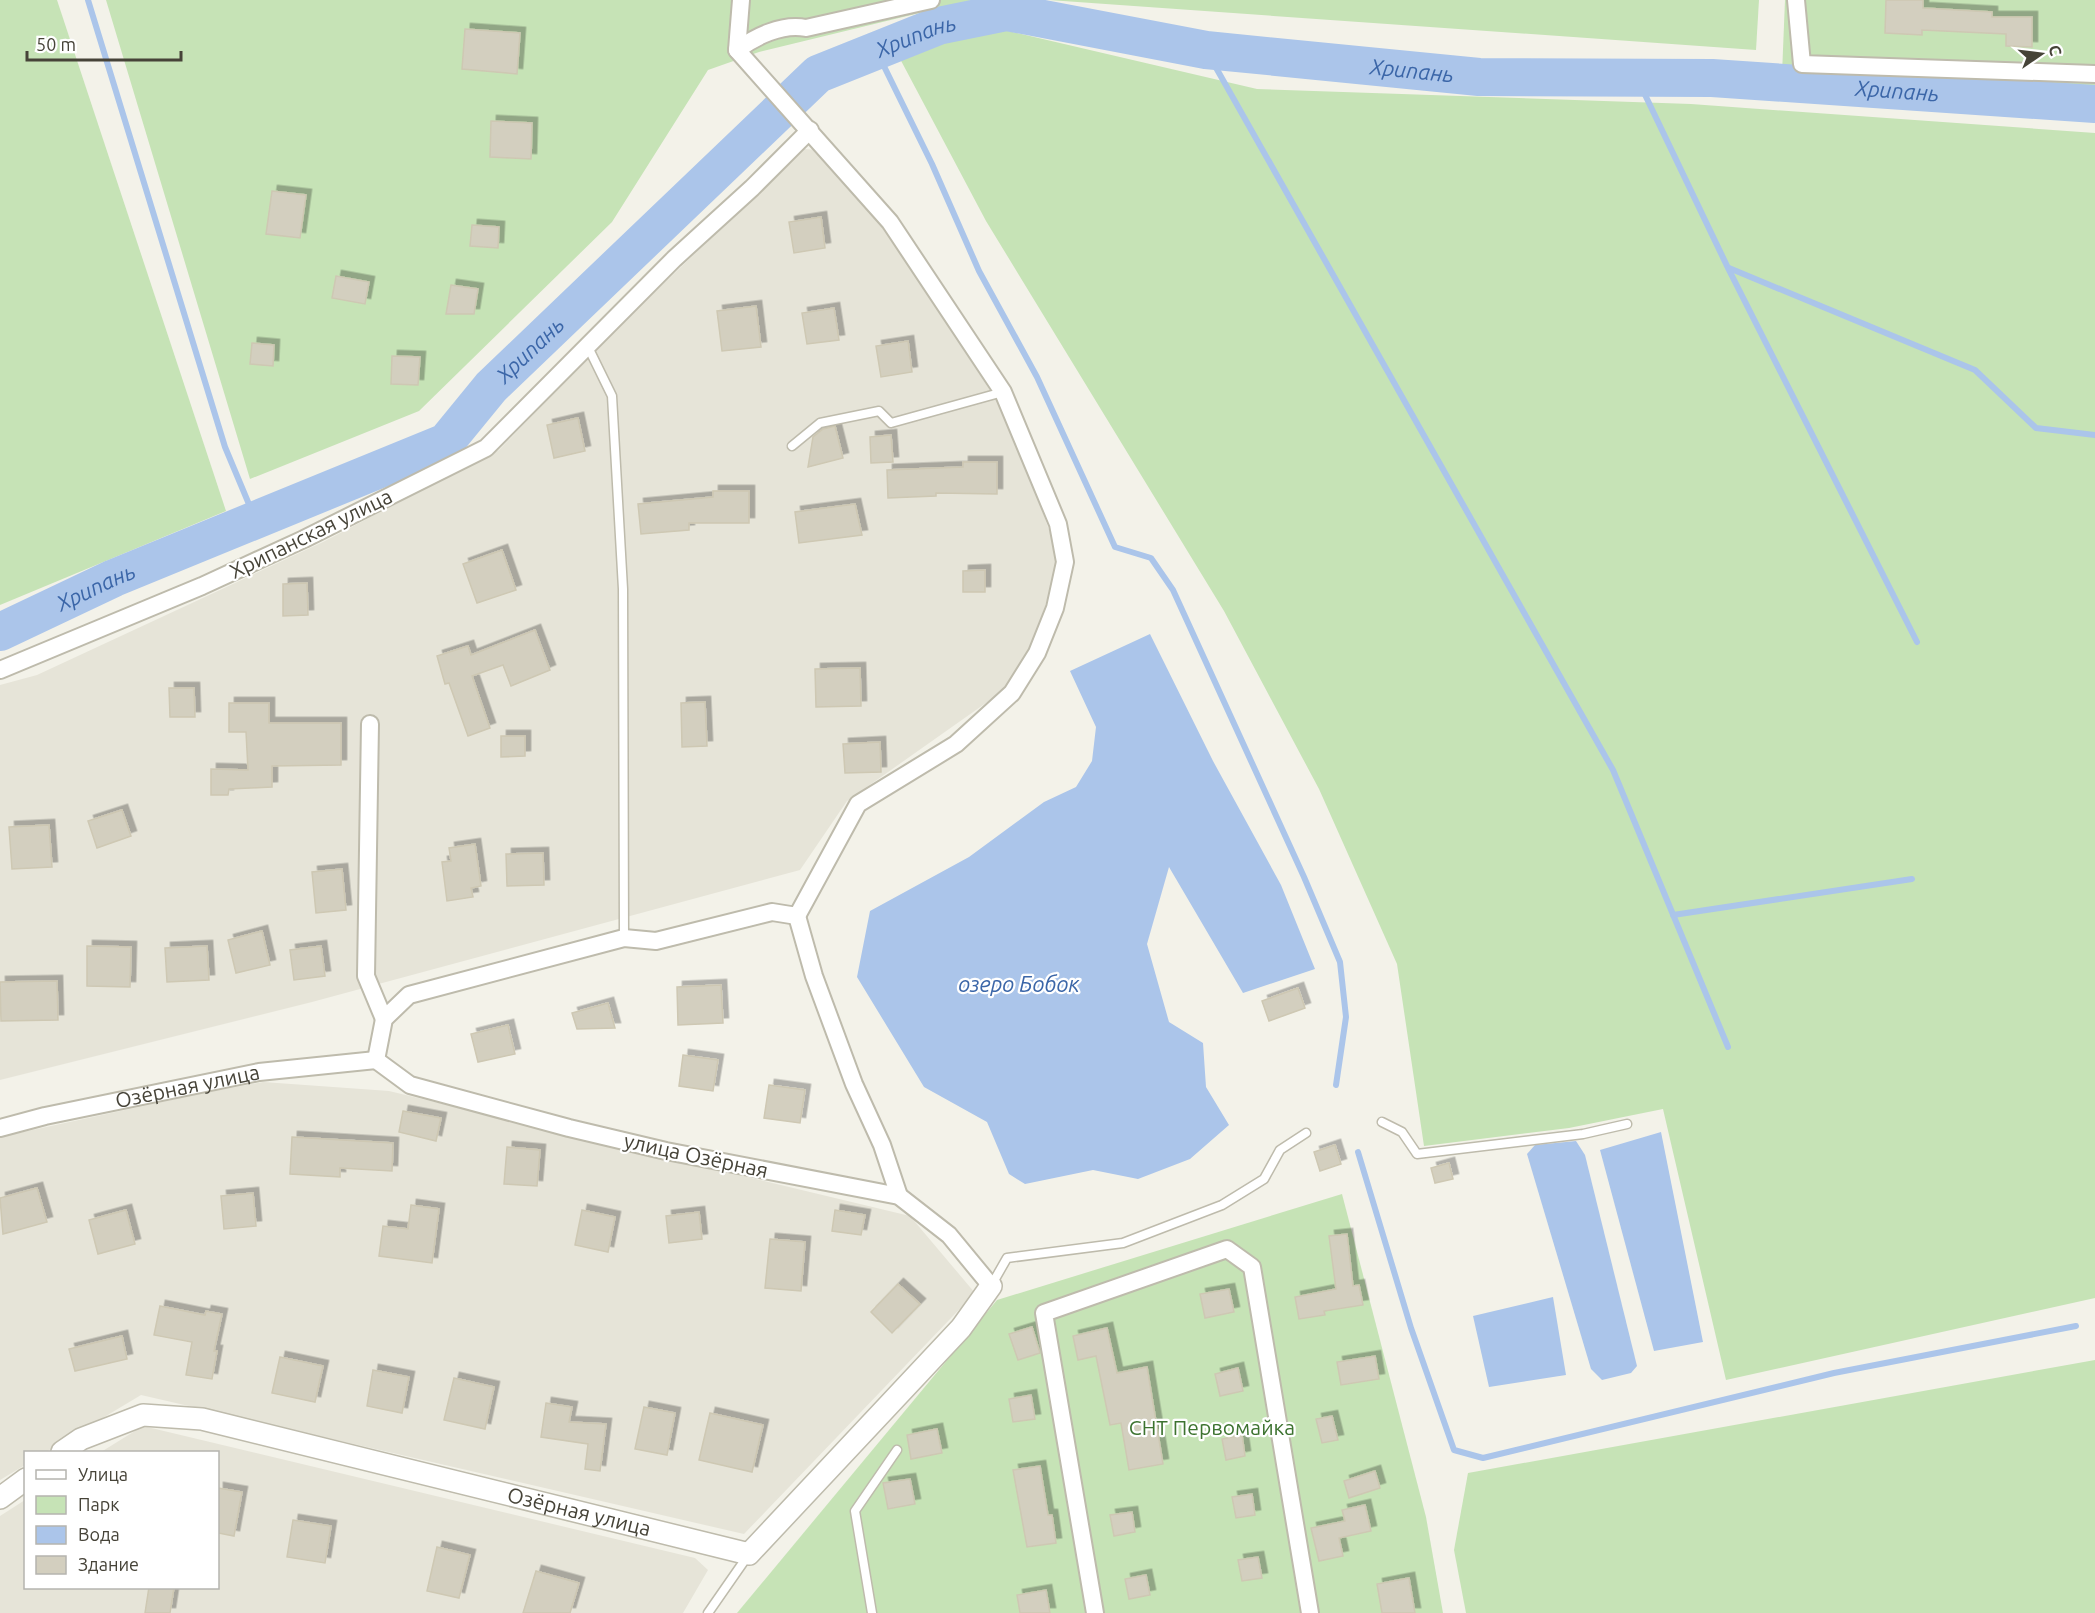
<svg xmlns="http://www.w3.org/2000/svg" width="2095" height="1613" viewBox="0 0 2095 1613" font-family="Ubuntu,sans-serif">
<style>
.residential{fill:#e6e4d8}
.green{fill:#c6e3b6}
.water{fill:#abc5ea}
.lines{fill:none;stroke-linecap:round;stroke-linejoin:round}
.stream{stroke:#abc5ea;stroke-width:6}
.river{stroke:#abc5ea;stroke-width:38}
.building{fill:#d3cfbf;stroke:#cec8b3;stroke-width:1.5;filter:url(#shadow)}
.service-casing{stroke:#bebbac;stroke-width:11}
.minor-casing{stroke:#bebbac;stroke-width:20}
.tertiary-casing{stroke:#bebbac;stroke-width:24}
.service{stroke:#fff;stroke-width:8}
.minor{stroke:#fff;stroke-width:16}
.tertiary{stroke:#fff;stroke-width:21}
.labels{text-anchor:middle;stroke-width:4.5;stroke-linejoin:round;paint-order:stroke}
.street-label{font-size:21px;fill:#464338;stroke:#fff}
.park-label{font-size:21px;fill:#3d7330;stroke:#fff}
.water-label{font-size:22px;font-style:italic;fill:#3b66a8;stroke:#fff}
</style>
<defs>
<filter id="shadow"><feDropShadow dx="5.5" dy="-5.5" stdDeviation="0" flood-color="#0004"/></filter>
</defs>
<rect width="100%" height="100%" fill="#f3f2e9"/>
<g class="residential">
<polygon points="804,149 818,150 884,226 1009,420 1060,560 1030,652 1010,686 847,801 800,870 312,1002 0,1080 0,685 37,675 323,542 499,450 611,334"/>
<polygon points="263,1082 389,1091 910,1216 975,1293 744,1534 141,1395 46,1452 26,1452 25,1465 0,1480 0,1137 199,1094"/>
<polygon points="143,1426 695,1558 708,1570 683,1613 0,1613 0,1516 25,1500 26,1588 218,1588 218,1452 101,1452"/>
</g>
<g class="green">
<polygon points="0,0 57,0 226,511 0,605"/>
<polygon points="106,0 973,0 759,52 708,70 612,222 419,411 250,479"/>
<polygon points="1049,0 1759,0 1756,50"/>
<polygon points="1785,0 2095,0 2095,121 1781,99"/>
<polygon points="991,27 1257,89 1691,104 2095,133 2095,1298 1726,1380 1663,1109 1569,1128 1424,1146 1397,964 1319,789 1224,611 986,221 898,55"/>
<polygon points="1342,1194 1426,1517 1443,1613 737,1613 997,1300"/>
<polygon points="2095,1360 2095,1613 1466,1613 1454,1550 1468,1473"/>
</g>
<g class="water">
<polygon points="1150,634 1213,761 1281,885 1315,969 1243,993 1169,867 1147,944 1169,1022 1203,1043 1206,1087 1229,1125 1190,1159 1138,1179 1093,1170 1025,1184 1009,1174 987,1122 924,1087 857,977 870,911 969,857 1044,802 1076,787 1092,761 1096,727 1070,671"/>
<polygon points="1661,1132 1703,1342 1654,1351 1600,1150"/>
<polygon points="1576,1141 1585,1155 1637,1366 1631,1373 1602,1380 1591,1369 1527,1154 1535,1145"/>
<polygon points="1553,1297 1566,1375 1489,1387 1473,1316"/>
</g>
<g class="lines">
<g class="stream">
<polyline points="88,0 225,447 256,521"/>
<polyline points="876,50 932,164 979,271 1037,377 1115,547 1151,558 1173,590 1304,877 1340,962 1346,1017 1336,1085"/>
<polyline points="1206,50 1613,770 1728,1047"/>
<polyline points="1637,78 1728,268 1917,642"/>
<polyline points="1729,268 1975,370 2036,428 2095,435"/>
<polyline points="1673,915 1912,879"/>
<polyline points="1358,1152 1411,1328 1454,1450 1483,1458 1834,1373 2076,1326"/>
</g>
<path class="river" id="s1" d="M0 632 114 578 446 442 491 387 818 74 938 26 1007 12 1206 50 1479 77 1712 78 2095 104"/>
</g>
<g class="building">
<polygon points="1886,0 1923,0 1923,8 1992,12 1992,17 2032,17 2032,47 2006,46 2006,34 1922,30 1922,35 1885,33"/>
<polygon points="465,29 520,33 517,74 462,69"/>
<polygon points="491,121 532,123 531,159 490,157"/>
<polygon points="272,191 306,195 300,238 266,234"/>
<polygon points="821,217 825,248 794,253 789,222"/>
<polygon points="472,225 499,227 498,248 470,246"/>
<polygon points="336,276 369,282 365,304 332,298"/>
<polygon points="451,285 478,289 474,314 446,314"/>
<polygon points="756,306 761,347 722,351 717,311"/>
<polygon points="834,308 839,340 807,344 802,313"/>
<polygon points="908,341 912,372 881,377 876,346"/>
<polygon points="252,343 274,345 273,366 250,364"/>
<polygon points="392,356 420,357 418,385 391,384"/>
<polygon points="578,418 585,451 554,458 547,425"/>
<polygon points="835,426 843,458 808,467 813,437 823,429"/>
<polygon points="891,435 893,462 871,463 870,437"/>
<polygon points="963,462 997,462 997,494 936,493 936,496 888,498 887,470 963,467"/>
<polygon points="713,491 749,491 749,523 689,523 689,530 641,534 638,504 713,497"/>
<polygon points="855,504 862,535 799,543 795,512"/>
<polygon points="502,550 516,590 477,603 463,564"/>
<polygon points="985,570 985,592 963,592 963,571"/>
<polygon points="307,583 308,615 283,616 283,584"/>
<polygon points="535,630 550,670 511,686 503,665 472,676 490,728 468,736 449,683 445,684 437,656 468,646 471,655"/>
<polygon points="860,668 861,706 816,707 815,669"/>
<polygon points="169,688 194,688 195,717 170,717"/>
<polygon points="705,702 707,746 682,747 681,703"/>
<polygon points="229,703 269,703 269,723 341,723 341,765 272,766 272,787 229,789 228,795 211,795 211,769 248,770 246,732 229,732"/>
<polygon points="501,736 525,736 525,756 501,757"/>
<polygon points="880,742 881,772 845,773 843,744"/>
<polygon points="122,810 131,836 97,848 88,821"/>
<polygon points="49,825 52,867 12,869 9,827"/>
<polygon points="475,844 481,886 471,888 473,897 447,901 442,862 451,861 449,848"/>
<polygon points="543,853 544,885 507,886 506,854"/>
<polygon points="342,869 346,910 316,913 312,872"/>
<polygon points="262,931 270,965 236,973 228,940"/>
<polygon points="87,946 131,947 130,987 87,986"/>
<polygon points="207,946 209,980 167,982 165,948"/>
<polygon points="321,946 325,976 294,980 290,950"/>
<polygon points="57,981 58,1020 1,1021 0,982"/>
<polygon points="721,985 723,1023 678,1025 677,987"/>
<polygon points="1298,988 1305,1008 1269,1021 1262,1001"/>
<polygon points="608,1003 615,1028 577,1029 572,1013"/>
<polygon points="508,1025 515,1054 478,1062 471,1034"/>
<polygon points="683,1055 718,1060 713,1091 679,1086"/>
<polygon points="769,1085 805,1090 800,1123 764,1118"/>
<polygon points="403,1111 441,1118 436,1141 399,1132"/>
<polygon points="292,1137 393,1143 392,1171 340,1168 340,1177 290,1174"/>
<polygon points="1335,1145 1341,1164 1320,1171 1314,1152"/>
<polygon points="507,1147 540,1150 537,1186 504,1184"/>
<polygon points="1449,1163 1453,1179 1435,1183 1431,1168"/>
<polygon points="37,1188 47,1222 3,1234 0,1198"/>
<polygon points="253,1193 256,1226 224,1229 221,1196"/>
<polygon points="411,1205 439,1209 432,1263 379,1256 383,1226 408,1229"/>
<polygon points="126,1210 135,1244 98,1254 89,1220"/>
<polygon points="582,1210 615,1217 608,1252 575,1245"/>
<polygon points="835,1210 865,1215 861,1235 832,1231"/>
<polygon points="699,1212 702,1239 669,1243 666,1216"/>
<polygon points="1347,1234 1353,1286 1359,1285 1363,1305 1324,1311 1325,1315 1299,1319 1295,1297 1336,1289 1329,1236"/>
<polygon points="770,1239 805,1242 801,1291 765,1288"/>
<polygon points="898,1284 920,1304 892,1333 871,1312"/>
<polygon points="1229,1289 1234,1312 1205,1318 1200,1294"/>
<polygon points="160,1306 205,1315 206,1311 222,1314 214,1351 217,1351 212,1379 186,1375 192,1342 154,1335"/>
<polygon points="1032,1327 1040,1353 1018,1360 1009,1334"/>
<polygon points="1107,1328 1117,1373 1147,1367 1163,1464 1129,1470 1121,1423 1110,1425 1096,1356 1078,1360 1073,1336"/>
<polygon points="122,1336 127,1359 75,1371 69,1349"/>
<polygon points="1375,1356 1379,1379 1341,1385 1337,1362"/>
<polygon points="280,1357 323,1366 315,1402 272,1393"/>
<polygon points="1238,1368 1243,1391 1220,1396 1215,1374"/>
<polygon points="373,1370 409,1377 402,1413 367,1406"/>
<polygon points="454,1378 494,1387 485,1429 444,1420"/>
<polygon points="1031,1395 1035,1419 1013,1422 1009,1399"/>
<polygon points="546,1403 572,1407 569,1422 606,1424 600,1471 585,1469 588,1444 541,1437"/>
<polygon points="644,1407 675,1413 667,1455 635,1449"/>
<polygon points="710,1413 763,1425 752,1472 699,1460"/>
<polygon points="1332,1416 1338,1440 1322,1443 1316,1419"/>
<polygon points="937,1429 942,1453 911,1459 907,1435"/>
<polygon points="1242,1435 1245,1456 1226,1460 1222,1439"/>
<polygon points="1040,1466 1048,1515 1052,1515 1056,1543 1027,1547 1013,1470"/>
<polygon points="1375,1471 1380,1488 1349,1498 1344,1481"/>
<polygon points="910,1479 915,1504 888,1509 883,1483"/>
<polygon points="218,1488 242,1492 234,1536 218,1533"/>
<polygon points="1252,1494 1255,1515 1236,1518 1232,1497"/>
<polygon points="1365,1505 1371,1531 1339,1538 1343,1556 1319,1561 1311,1528 1345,1521 1342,1510"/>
<polygon points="1132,1512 1135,1532 1114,1536 1110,1515"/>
<polygon points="293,1520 331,1526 325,1563 287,1557"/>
<polygon points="437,1547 470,1555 459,1598 427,1591"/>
<polygon points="1258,1557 1262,1578 1242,1581 1238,1560"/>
<polygon points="536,1571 579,1583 570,1613 523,1613"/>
<polygon points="1146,1575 1150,1595 1129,1599 1125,1579"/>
<polygon points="1409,1578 1415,1613 1382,1613 1377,1584"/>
<polygon points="149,1587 174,1587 170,1613 145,1613"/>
<polygon points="1046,1590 1050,1613 1020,1613 1017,1595"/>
</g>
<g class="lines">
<g class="service-casing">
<g id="service">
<polyline points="588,347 612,396 623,589 624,938"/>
<polyline points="792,446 820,423 879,411 891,423 1003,392"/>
<polyline points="1382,1122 1402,1132 1417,1154 1583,1134 1627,1124"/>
<polyline points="991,1286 1007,1258 1123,1243 1222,1205 1264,1179 1280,1150 1306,1133"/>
<polyline points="708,1613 749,1554"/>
<polyline points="872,1613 855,1511 897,1450"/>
</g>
</g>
<g class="minor-casing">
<g id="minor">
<polyline points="1796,0 1802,64 2095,74"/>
<path d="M737 50C755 37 782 23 806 28L931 0"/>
<polyline points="0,670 202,586 304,539 486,448 674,259 752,188 810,130"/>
<polyline points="370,724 366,976 384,1019"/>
<polyline points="797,916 814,976 854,1084 882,1145 899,1196"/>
<polyline points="376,1060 384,1019 409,995 624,938 656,941 772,912 797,916 858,804 956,744 1012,693 1037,653 1055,608 1065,562 1058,524 1003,392 890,222 737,50 741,0"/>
<polyline points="376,1060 410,1085 569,1128 666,1151 899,1196 949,1235 991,1286"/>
<path id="s2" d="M0 1128 45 1116 259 1072 376 1060"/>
<polyline points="1095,1613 1044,1313 1227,1249 1252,1267 1310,1613"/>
</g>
</g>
<g class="tertiary-casing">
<g id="tertiary">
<path id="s3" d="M62 1452 81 1439 143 1415 202 1419 749 1554 961 1328 991 1286"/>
<polyline points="0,1498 26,1479"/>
</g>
</g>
<use href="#service" class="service"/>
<use href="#minor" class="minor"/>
<use href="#tertiary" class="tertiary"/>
</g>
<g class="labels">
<g class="street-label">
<text transform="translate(311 534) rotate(-26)" y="7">Хрипанская улица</text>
<text dy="7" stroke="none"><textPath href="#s2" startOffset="192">Озёрная улица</textPath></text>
<text transform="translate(696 1156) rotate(12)" y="7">улица Озёрная</text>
<text dy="7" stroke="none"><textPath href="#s3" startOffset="537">Озёрная улица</textPath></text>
</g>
<g class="park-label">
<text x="1212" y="1435">СНТ Первомайка</text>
</g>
<g class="water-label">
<text dy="8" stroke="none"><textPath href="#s1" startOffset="1114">Хрипань</textPath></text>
<text dy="8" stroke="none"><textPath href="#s1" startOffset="1618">Хрипань</textPath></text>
<text dy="8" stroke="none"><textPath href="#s1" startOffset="2104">Хрипань</textPath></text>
<text dy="8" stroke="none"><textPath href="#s1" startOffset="610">Хрипань</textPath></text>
<text dy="8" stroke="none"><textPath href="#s1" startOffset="106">Хрипань</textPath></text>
<text x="1019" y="992">озеро Бобок</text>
</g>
</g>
<rect x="24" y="1451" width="195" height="138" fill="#ffffff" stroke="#b5b4af" stroke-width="1.5"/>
<rect x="36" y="1470" width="30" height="9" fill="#ffffff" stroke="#b5b4af" stroke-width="1.5"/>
<text x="78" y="1481" font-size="18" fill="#464338">Улица</text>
<rect x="36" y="1496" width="30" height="18" fill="#c6e3b6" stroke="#b5b4af" stroke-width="1.5"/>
<text x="78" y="1511" font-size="18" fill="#464338">Парк</text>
<rect x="36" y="1526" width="30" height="18" fill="#abc5ea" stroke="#b5b4af" stroke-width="1.5"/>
<text x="78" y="1541" font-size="18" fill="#464338">Вода</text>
<rect x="36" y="1556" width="30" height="18" fill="#d3cfbf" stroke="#b5b4af" stroke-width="1.5"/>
<text x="78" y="1571" font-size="18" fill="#464338">Здание</text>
<g transform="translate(2041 54) rotate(76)" stroke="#ffffff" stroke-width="4.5" paint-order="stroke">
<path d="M0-4.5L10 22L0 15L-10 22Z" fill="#464338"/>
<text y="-9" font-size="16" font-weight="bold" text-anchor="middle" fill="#464338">С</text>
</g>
<path d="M27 51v9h154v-9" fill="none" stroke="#464338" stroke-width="3"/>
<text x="36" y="51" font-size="18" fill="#464338" stroke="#ffffff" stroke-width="4.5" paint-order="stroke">50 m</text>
</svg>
